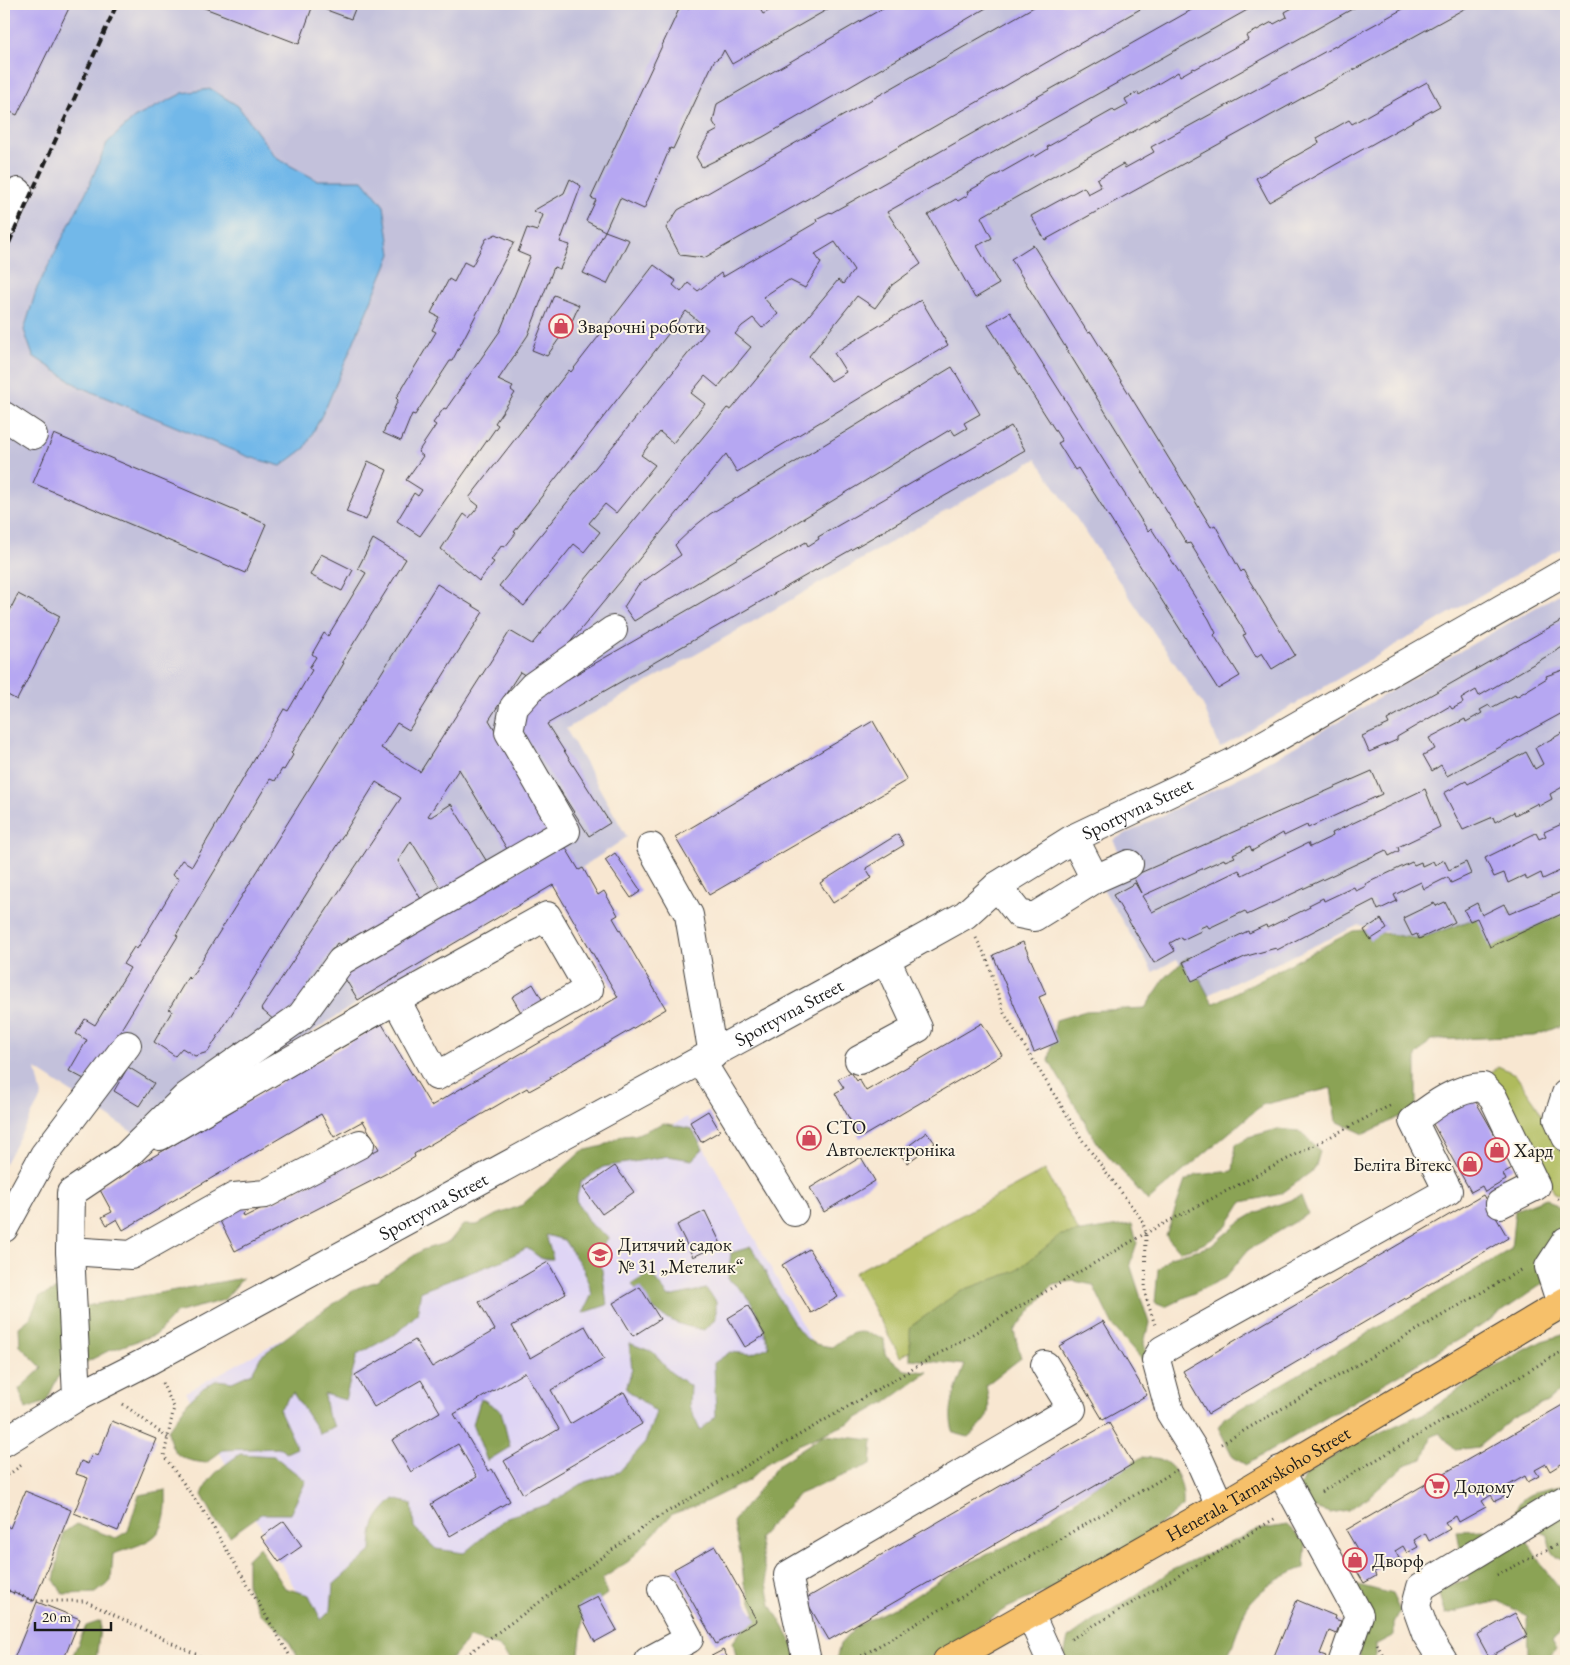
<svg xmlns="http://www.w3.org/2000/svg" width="1570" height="1665" viewBox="0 0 1570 1665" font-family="'EB Garamond',serif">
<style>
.built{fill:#dfd5f5}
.industrial{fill:#c3c1db}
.green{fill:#afbb5d;stroke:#666c3c}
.forest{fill:#8ba354;stroke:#546038}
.water{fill:#72b8e9;stroke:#476a82}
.building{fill:#b6a7f2}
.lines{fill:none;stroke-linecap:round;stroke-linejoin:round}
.minor-casing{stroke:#3d3a37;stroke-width:30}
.major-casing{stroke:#3d3a37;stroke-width:30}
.path{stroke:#3d3a37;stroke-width:3;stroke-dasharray:1 4;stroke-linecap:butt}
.minor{stroke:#fff;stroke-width:28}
.major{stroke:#f6c06b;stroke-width:28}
.rail{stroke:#1c1c1c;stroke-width:4;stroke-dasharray:8 4;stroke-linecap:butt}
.labels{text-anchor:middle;stroke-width:4;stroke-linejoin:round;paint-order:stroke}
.poi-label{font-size:19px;fill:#1c1c1c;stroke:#fcf5e5;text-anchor:start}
.street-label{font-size:19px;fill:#1c1c1c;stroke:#fcf5e5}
</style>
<rect width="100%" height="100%" fill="#fcf5e5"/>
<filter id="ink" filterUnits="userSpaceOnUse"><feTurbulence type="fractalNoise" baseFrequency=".02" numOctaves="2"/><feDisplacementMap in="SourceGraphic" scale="10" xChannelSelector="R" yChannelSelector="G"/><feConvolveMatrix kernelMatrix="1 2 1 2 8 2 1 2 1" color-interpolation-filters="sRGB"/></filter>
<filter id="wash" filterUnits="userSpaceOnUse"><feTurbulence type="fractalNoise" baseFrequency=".0096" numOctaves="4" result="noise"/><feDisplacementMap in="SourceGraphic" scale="20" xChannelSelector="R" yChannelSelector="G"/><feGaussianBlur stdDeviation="1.12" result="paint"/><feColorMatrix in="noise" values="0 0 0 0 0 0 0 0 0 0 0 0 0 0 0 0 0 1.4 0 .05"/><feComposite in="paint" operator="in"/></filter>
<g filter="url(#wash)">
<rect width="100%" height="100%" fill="#f8e7d1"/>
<polygon class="built" points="687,1117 845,1402 335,1661 186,1392"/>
<g class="industrial">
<polygon points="4,4 1566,4 1566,545 1220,748 1203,705 1036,459 566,729 627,837 583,867 358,1002 146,1141 36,1069 42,1096 4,1165"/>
<polygon points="1566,590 1566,929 1421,942 1359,925 1199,999 1177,959 1153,972 1103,889 1130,874 1113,840 1256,769"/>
</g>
<g class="green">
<polygon points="1498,1066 1515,1074 1534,1101 1566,1160 1566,1198 1554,1193 1511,1111 1487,1076"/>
<polygon points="1045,1170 1091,1254 900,1357 854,1273"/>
</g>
<g class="forest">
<polygon points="1566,904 1566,1024 1534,1036 1431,1040 1416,1056 1416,1109 1364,1134 1336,1121 1331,1088 1262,1105 1148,1201 1098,1144 1049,1061 1056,1020 1086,1011 1145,1008 1165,978 1188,957 1213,1004 1353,931 1364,930 1419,939 1477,918"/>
<path d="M664 1123 692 1129 703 1149 692 1160 668 1156 603 1167 581 1182 576 1200 590 1224 609 1237 597 1253 602 1270 607 1305 583 1313 592 1294 584 1270 564 1240 546 1235 553 1259H542L527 1248 501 1261 421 1291 417 1314 397 1333 357 1355 345 1400 324 1394 327 1414 335 1426 320 1434 293 1393 279 1409 297 1448 286 1453 281 1448 223 1450 206 1463C182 1460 171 1457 168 1430L188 1402 203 1388 217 1380 232 1382 252 1373 261 1356 304 1324 357 1288 377 1281 422 1250 449 1242 463 1225H477L494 1216 522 1205 582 1151 603 1146 621 1136 635 1135Z"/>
<path d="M1278 1129 1299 1131 1320 1151 1315 1169 1281 1194 1242 1202C1225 1231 1213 1245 1179 1251L1166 1236 1185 1181 1197 1175 1233 1171 1236 1144 1249 1137Z"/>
<polygon points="1301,1196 1308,1214 1248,1250 1225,1278 1165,1307 1155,1303 1158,1269 1170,1257 1211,1246 1238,1223 1255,1213"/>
<polygon points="1546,1198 1566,1213 1566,1268 1478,1328 1246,1465 1233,1457 1218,1427 1224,1418 1511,1249 1515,1210"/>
<path d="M1132 1224 1137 1243 1130 1264 1149 1323 1144 1343 1150 1369 1113 1326 1093 1285 1074 1281 1053 1284 1014 1331 1021 1358 986 1385C991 1415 991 1416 968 1437L954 1433C945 1410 957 1387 965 1365L910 1359V1327L960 1291 1016 1271 1061 1235Z"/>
<path d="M751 1247C766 1268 791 1332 813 1343 818 1345 826 1346 832 1347 854 1330 857 1328 884 1339L885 1355 905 1370 928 1372 886 1402 847 1424 796 1446 769 1462 748 1481 703 1503 672 1514 629 1561 602 1579 607 1594 584 1611 578 1661H511L498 1646 469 1638 450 1661H300L285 1635 260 1614 247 1587V1559L259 1547 285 1588 309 1595 321 1620 331 1610 333 1585 371 1551C372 1525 374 1518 394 1499L412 1504 414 1527 436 1549 464 1553 507 1517 549 1504 585 1482 619 1472 645 1443 656 1412 626 1389 632 1369 629 1343 653 1352 669 1371 690 1386 689 1406 700 1430 716 1416 714 1363 730 1352 751 1354 769 1347C763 1320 751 1295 728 1279L731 1253Z"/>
<path d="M650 1273 669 1297 706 1289 716 1301V1318L705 1330C667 1324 655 1313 632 1284Z"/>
<polygon points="243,1278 224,1300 176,1313 157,1334 106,1352 58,1377 46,1402 26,1409 19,1389 42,1368 20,1346 19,1327 30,1318 39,1297 62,1287 86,1306"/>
<polygon points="1566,1334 1566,1386 1547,1402 1513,1418 1478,1447 1455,1450 1440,1433 1431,1437 1423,1459 1405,1465 1370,1496 1348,1510 1330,1513 1303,1504 1297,1492 1305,1475 1349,1446 1429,1411 1480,1374 1542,1341"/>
<polygon points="481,1398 501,1411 510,1447 487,1461 473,1424"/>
<polygon points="823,1435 873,1440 871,1464 799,1494 759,1538 771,1605 797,1650 800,1661 737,1661 733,1642 755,1612 744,1583 741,1557 733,1522 779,1464"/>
<path d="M240 1454 274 1456 306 1481 290 1514H261L230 1536 218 1524 202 1495C208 1476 224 1465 240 1454Z"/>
<path d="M1142 1457C1148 1458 1157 1457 1162 1460 1180 1469 1184 1489 1183 1507L1121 1553 1086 1573 1005 1609 926 1661H836L840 1644 857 1626 907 1601 959 1568 1020 1539 1116 1472Z"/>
<path d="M1559 1486H1566V1561C1553 1558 1549 1548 1548 1535L1514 1521C1516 1492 1536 1493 1559 1486Z"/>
<path d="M166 1490C168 1538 155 1540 113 1554L111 1581 96 1593 63 1594 54 1580 63 1533 76 1524 116 1538 128 1531 139 1495Z"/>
<path d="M1287 1525 1306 1543 1304 1568C1284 1574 1255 1591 1245 1611 1237 1628 1235 1647 1223 1661H1063L1068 1638 1093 1620 1130 1599 1172 1570 1257 1530Z"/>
<polygon points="1484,1530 1505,1543 1527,1541 1542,1566 1566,1597 1566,1628 1551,1641 1556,1650 1546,1661 1540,1661 1528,1654 1527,1616 1498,1601 1446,1614 1439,1592 1453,1584 1469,1579 1463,1565 1457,1531"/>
<polygon points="1351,1583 1392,1594 1400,1611 1394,1623 1394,1635 1375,1645 1375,1660 1362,1661 1360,1657"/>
<polygon points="101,1621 96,1660 72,1657 86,1626"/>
</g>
<polygon class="water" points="211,89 238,106 276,158 317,180 363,180 384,206 391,254 327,405 305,448 281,466 249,457 80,387 33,356 24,330 37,288 88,188 107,143 134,118 183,93"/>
<g id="blocks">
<g class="building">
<polygon points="4,4 71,4 17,115 4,109"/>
<polygon points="194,4 357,4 351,19 313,5 299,44"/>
<polygon points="687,4 757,4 763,14 782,4 837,4 732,64 724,50 721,56 714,61 673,149 670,148 644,209 620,198 605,231 586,221 596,200 591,198 681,5 689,8"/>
<polygon points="890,4 993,4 763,137 702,167 696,157 709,135 718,130 713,122 717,104"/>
<polygon points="1039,4 1149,4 704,258 680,255 666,228 678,210"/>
<polygon points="1202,4 1258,4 887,212 921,264 892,285 875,308 857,296 809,356 831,381 846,372 834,353 921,300 948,345 737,472 726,454 553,663 534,681 520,672 489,720 554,828 510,854 459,769 428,816 431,817 451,804 489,865 444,894 411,841 398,861 424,904 354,947 348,938 342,946 337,943 308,985 300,1004 275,1021 261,1009 401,798 376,782 208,1052 195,1056 182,1048 175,1056 154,1042 172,1011 169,1009 188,977 190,979 437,584 483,612 409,730 397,723 381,748 420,772 510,631 532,644 727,408 731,410 838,280 843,284 854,270 835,242 815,254 821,263 805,288 789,280 763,297 778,314 762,328 753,318 742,326 735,334 751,347 718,387 705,376 691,393 705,404 673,443 660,432 641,455 655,465 616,513 605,504 589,523 600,532 584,552 574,544 524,606 499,586 708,329 686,311 514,532 516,533 505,547 502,545 491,560 494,562 479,581 441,549 464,514 469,518 479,506 469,498 569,370 571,372 654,265 676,281 673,285 681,292 688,283 698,291 721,273 723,277 817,222 816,219 830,212 831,213"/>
<polygon points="1308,4 1361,4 981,217 992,238 977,246 999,284 975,298 928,215 956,199 958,201 968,195 967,192 1034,154 1035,157 1048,149 1047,147 1113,110 1115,112 1128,105 1125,99 1138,92 1139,95 1178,72 1180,76 1194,68 1195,69 1248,40 1246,36 1272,22 1274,24 1287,17 1285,12 1298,5 1300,8"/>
<polygon points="1412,4 1473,4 1045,240 1031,216 1084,187 1088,194 1101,187 1097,179 1123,164 1125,168 1154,152 1151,147"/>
<polygon points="1427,82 1440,106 1269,202 1256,178 1319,143 1317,138 1349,120 1352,124"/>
<polygon points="570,179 581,186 560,242 570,245 560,269 554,267 528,335 498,380 513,387 511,390 515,393 495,423 498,425 420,536 397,521 414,493 418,496 422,490 406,480 423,456 418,452 436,425 433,423 444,408 446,409 500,331 530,257 518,252 527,228 537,231 543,215 533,211 564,193"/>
<polygon points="605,231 629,240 607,284 583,273"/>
<polygon points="496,234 514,242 452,361 450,361 415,415 412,414 401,441 383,433 398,400 396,398 436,332 432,330 439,317 431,313 449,279 454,282 464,262 472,266 486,239"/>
<polygon points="1033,245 1088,333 1091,332 1211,527 1215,525 1241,572 1243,570 1295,655 1272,669 1262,653 1256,657 1243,635 1246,634 1190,543 1187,544 1177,528 1011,259"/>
<polygon points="554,295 579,305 573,319 547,356 532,350"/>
<polygon points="1010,312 1148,531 1151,528 1209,619 1216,633 1214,635 1240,676 1218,689 1078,468 1075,470 1058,443 1062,441 988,325"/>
<polygon points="952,367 980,414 964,423 967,428 955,435 951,429 634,621 624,607 638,585 681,555 675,545 695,526 710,514"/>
<polygon points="1011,426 1025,450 547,724 610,823 589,836 522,730 526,710 533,699 806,542 808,546 819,539 818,537"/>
<polygon points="54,434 266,524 245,573 33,483"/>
<polygon points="368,461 387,470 366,520 346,512"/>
<polygon points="373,539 406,559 342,662 344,663 291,753 293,755 284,770 282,769 275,781 270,779 176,935 178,936 106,1054 98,1067 95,1065 86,1080 69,1071 87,1040 76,1034 85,1019 95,1025 130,968 123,964 134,947 137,949 179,879 172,875 182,860 192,866 284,709 288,711 312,670 309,668 316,657 312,654 324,633 328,636 366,573 358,568"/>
<polygon points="321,554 353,570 342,591 310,575"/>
<polygon points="18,594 60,616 17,700 4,693 4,622"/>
<polygon points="1566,618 1566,645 1479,696 1476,690 1461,699 1463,703 1452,709 1450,706 1397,737 1397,740 1369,752 1362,736 1389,724 1387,720"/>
<polygon points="1563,670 1566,676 1566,711 1447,776 1441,765 1432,771 1423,755 1435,749 1429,738 1465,719 1466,722 1482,713 1480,710 1489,705 1491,708 1515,695 1516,697 1547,678 1546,676"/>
<polygon points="873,721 907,780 709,895 675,837"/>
<polygon points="1566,731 1566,785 1550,794 1552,799 1539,806 1538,803 1515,815 1514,812 1495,822 1493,817 1463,830 1444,793 1466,781 1468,784 1526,752 1535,769 1543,764 1535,748"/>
<polygon points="1372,771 1382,794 1308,828 1307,825 1284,836 1283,833 1252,851 1250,846 1233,854 1235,857 1225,861 1224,859 1142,896 1152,912 1239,870 1242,875 1308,843 1310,847 1333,836 1332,833 1425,789 1440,827 1398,847 1399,851 1389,856 1386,850 1247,915 1245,911 1209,928 1207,925 1200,928 1201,931 1182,940 1181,937 1170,943 1175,951 1154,963 1113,895 1135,883 1141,893 1133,876"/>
<polygon points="1564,823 1566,828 1566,868 1543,879 1541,873 1527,880 1525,875 1508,883 1504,873 1494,877 1485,858 1536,833 1539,839 1546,836 1544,832"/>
<polygon points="898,834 904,845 866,868 872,878 833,903 820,883"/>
<polygon points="564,845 579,870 583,868 598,895 604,891 618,915 613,918 666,1009 550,1077 551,1079 529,1091 527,1088 414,1154 415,1157 393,1170 235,1251 217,1215 245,1205 248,1211 243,1214 244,1217 379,1149 363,1121 334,1137 321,1114 123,1230 117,1219 107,1225 102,1217 112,1212 99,1188 382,1024 431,1106 618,997 553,885 358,1000 343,975"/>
<polygon points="615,853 641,891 631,898 605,860"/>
<polygon points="1444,860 1449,870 1466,862 1471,874 1451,883 1448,877 1424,889 1421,882 1394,895 1397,901 1378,910 1374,900 1277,950 1276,948 1247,956 1192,981 1183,962 1248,931 1249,933 1266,925 1267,928 1310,907 1309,905 1323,898 1324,901 1354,887 1356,891 1366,886 1365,884 1412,862 1414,865 1421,862 1422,866 1433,861 1435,865"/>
<polygon points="1566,890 1566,912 1490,947 1477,918 1470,921 1464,910 1477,903 1482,915 1504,904 1509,914"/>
<polygon points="1445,902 1455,922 1419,939 1417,934 1412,936 1403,918 1434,903 1436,906"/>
<polygon points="1381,919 1387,929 1370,940 1364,930"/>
<polygon points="1023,942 1046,994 1039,997 1058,1042 1034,1052 993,955"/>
<polygon points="533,984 543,1001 522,1014 512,997"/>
<polygon points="982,1023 1002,1055 860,1138 835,1093 844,1088 838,1079 851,1072 857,1081 859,1079 866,1091"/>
<polygon points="128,1067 154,1083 139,1106 114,1091"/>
<polygon points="1472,1095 1514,1168 1503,1174 1506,1180 1485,1192 1482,1186 1471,1192 1430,1119"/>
<polygon points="708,1111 720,1131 701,1142 690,1122"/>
<polygon points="927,1132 935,1143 907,1163 899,1153"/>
<polygon points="861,1157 875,1181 824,1212 810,1188"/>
<polygon points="615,1166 634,1192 602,1214 583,1188"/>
<polygon points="1483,1195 1508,1238 1208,1414 1183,1371"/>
<polygon points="705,1211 721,1244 693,1257 677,1225"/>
<polygon points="809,1249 838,1297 811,1313 782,1265"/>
<polygon points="548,1262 566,1294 512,1326 530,1358 585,1326 604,1359 551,1390 570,1424 624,1392 642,1424 523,1494 504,1461 559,1429 525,1372 454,1414 488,1471 492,1469 510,1501 450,1536 431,1504 477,1477 458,1444 411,1472 392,1440 440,1412 421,1380 374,1407 355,1375 415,1340 432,1367 495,1330 479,1302"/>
<polygon points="640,1287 660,1319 633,1336 613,1303"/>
<polygon points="748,1306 765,1335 745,1347 728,1318"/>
<polygon points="1103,1321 1147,1395 1103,1420 1059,1346"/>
<polygon points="1566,1403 1566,1461 1550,1471 1546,1464 1535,1470 1539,1476 1528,1482 1525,1476 1502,1489 1506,1496 1495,1501 1491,1495 1482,1501 1486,1507 1459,1522 1456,1516 1445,1522 1450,1529 1429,1541 1425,1533 1414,1540 1418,1547 1407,1553 1403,1546 1395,1551 1399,1558 1374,1572 1376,1576 1364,1583 1350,1560 1360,1554 1346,1530"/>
<polygon points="112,1421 156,1439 118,1531 74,1513 88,1478 76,1474 81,1461 88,1464 92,1454 98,1456"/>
<polygon points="1109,1423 1133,1464 829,1640 805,1599"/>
<polygon points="25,1491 71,1510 34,1601 4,1589 4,1524 10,1528"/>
<polygon points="284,1521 302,1546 279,1562 261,1537"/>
<polygon points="715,1546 757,1621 716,1644 674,1569"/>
<polygon points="598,1596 617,1630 595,1642 577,1607"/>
<polygon points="1297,1600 1335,1616 1334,1619 1341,1621 1336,1634 1329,1631 1320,1654 1326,1656 1324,1661 1272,1661"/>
<polygon points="37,1602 80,1619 63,1661 13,1661"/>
<polygon points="1515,1613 1527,1636 1489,1657 1477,1635"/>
<polygon points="723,1650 730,1661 702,1661"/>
</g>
</g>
</g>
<g filter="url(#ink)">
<use href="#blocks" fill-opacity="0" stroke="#3d3a37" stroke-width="1"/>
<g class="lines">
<g class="minor-casing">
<g id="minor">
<polyline points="4,223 18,192"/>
<polyline points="4,416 33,435"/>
<polyline points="1074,838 1095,879 1129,864"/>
<polyline points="651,847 689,915 713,1055"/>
<polyline points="997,886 1019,914 1034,917 1095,879"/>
<polyline points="859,1060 918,1028 886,959"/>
<polyline points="701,1061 794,1212"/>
<polyline points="1566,1094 1558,1119 1566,1137"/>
<polyline points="160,1136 367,1016 547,916 589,989 437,1076 396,1000"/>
<polyline points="4,1228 44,1155 127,1045"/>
<polyline points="70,1251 131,1255 234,1197 265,1194 360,1144"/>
<polyline points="1561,1304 1549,1267 1566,1241"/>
<polyline points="77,1397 70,1251 71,1193 126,1156 187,1096 301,1016 341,961 566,831 509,732 514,707 533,686 613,630"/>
<path id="s1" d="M4 1442 77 1397 150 1360 886 959 965 915 997 886 1074 838 1232 763 1566 572"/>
<polyline points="1280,1470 1359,1615 1343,1661"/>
<path d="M1220 1506 1198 1457 1170 1412 1156 1360 1162 1350 1448 1191 1413 1121C1434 1105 1456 1088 1483 1087L1493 1097 1536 1186 1500 1204"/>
<polyline points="1030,1614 1051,1661"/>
<polyline points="648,1661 689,1639 662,1589"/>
<polyline points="807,1661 788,1575 1072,1409 1045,1365"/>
<polyline points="1443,1661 1426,1634 1416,1606 1421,1587 1566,1499"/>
</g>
</g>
<g class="major-casing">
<g id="major">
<path id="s2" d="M947 1661 1235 1498 1566 1301"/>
</g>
</g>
<g class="path">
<polyline points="976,938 987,959 1004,1013 1083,1141 1142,1220 1146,1233 1145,1294 1155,1325"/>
<polyline points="1558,1199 1566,1202"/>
<polyline points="162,1383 174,1407 164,1456 204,1512 293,1661"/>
<polyline points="123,1404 168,1438"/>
<polyline points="1221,1444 1522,1269"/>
<polyline points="4,1478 23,1464"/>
<polyline points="1321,1492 1566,1349"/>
<polyline points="1497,1575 1566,1540"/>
<polyline points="4,1589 34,1601 85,1601 210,1661"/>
<polyline points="1071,1639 1276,1518"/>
<polyline points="1377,1644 1386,1661"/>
<polyline points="458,1661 655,1519 1146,1233 1391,1105"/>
<polyline points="853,1661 1177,1470"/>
</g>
<use href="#minor" class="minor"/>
<use href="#major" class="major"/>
<polyline class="rail" points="4,254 117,4"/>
</g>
</g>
<defs>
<g id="shop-ring" transform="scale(1.25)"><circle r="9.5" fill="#fcf5e5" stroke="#d1495b" stroke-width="1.5"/><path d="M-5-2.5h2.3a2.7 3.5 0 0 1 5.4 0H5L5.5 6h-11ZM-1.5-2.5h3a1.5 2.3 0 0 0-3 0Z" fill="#d1495b"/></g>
<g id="school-ring" transform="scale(1.25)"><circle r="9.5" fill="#fcf5e5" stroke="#d1495b" stroke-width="1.5"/><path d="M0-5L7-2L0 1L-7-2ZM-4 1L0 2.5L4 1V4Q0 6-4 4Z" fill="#d1495b"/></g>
<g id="supermarket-ring" transform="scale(1.25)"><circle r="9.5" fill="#fcf5e5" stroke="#d1495b" stroke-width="1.5"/><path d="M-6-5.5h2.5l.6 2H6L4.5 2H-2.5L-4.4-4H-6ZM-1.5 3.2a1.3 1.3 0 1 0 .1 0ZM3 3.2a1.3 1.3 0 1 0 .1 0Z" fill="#d1495b"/></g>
</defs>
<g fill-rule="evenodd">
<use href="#shop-ring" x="561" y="326"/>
<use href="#shop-ring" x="809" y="1138"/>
<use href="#shop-ring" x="1497" y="1150"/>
<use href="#shop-ring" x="1470" y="1164"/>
<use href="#school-ring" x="600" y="1255"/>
<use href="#supermarket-ring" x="1437" y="1486"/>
<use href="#shop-ring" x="1355" y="1560"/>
</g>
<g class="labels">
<g class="poi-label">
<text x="578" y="333">Зварочні роботи</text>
<text x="826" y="1134">СТО<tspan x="826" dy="22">Автоелектроніка</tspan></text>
<text x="1514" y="1157">Хард</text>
<text x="1452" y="1171" text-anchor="end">Беліта Вітекс</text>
<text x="618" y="1251">Дитячий садок<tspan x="618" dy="22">№ 31 „Метелик“</tspan></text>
<text x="1454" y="1493">Додому</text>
<text x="1372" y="1567">Дворф</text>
</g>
<g class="street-label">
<text dy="7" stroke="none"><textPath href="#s1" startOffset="1300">Sportyvna Street</textPath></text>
<text dy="7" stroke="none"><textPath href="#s1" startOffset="895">Sportyvna Street</textPath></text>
<text dy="7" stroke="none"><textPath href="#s1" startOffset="490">Sportyvna Street</textPath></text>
<text dy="7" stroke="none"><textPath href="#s2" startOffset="358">Henerala Tarnavskoho Street</textPath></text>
</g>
</g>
<rect width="1570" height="1665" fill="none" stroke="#fcf5e5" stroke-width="20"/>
<path d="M35 1622v8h76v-8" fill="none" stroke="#1c1c1c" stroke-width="2.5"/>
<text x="42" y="1622" font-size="15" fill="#1c1c1c" stroke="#fcf5e5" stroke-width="4" paint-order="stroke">20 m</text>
</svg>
